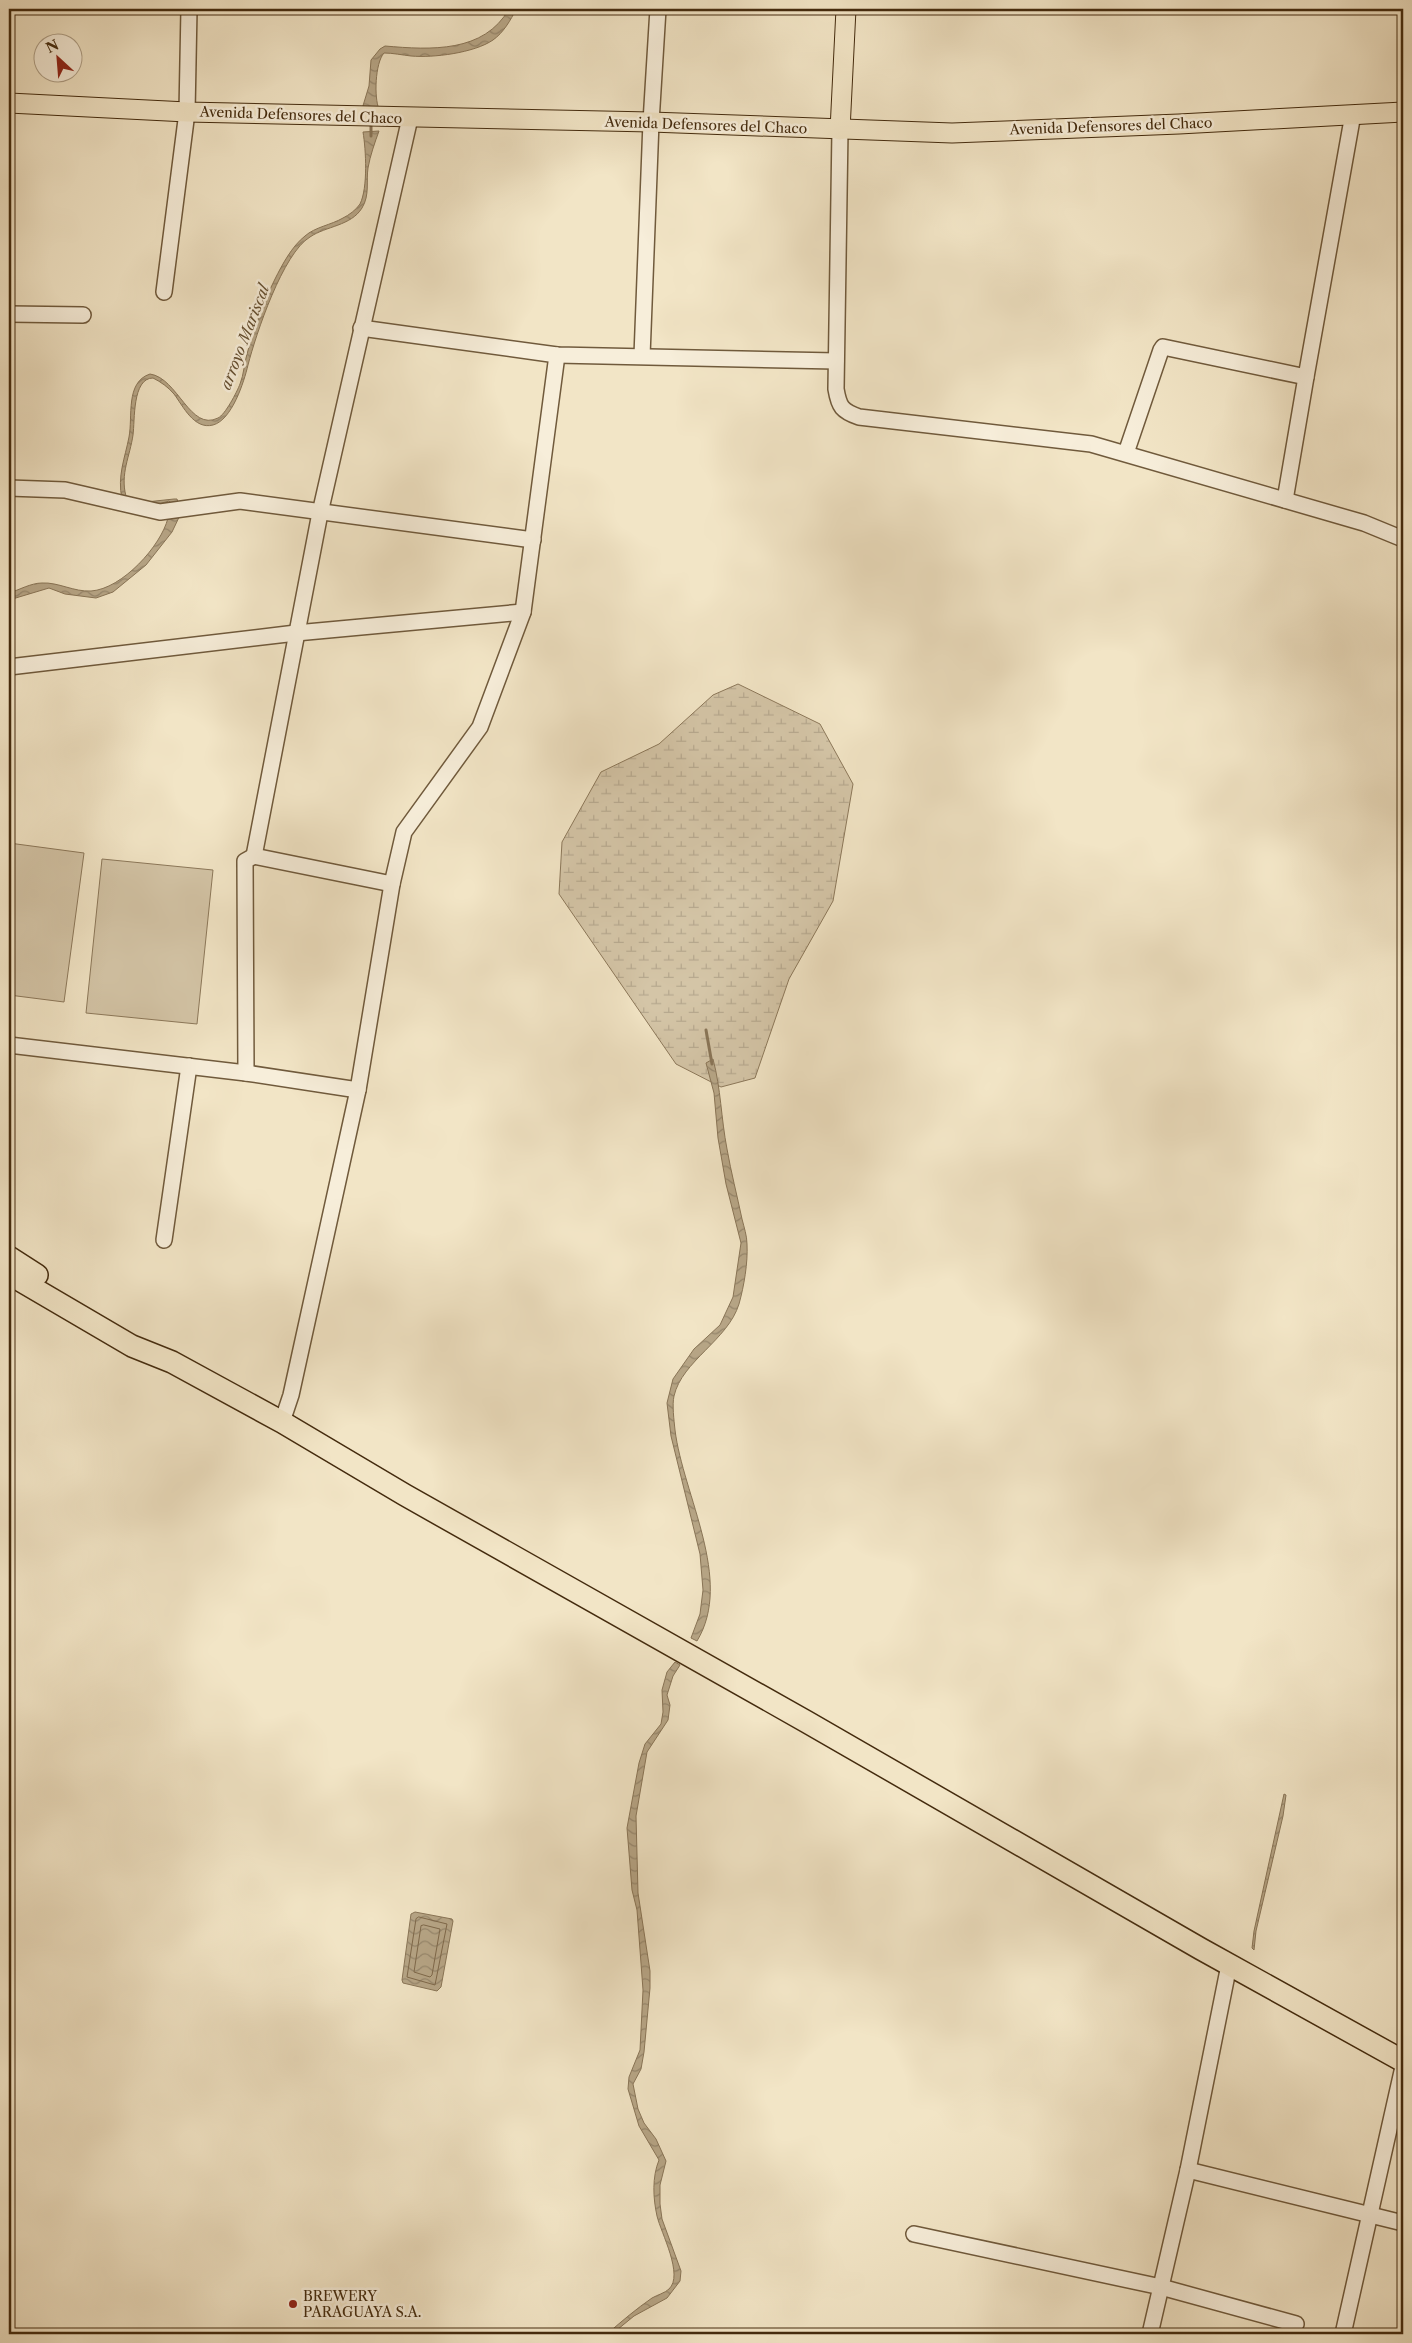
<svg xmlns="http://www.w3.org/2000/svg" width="1412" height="2343" viewBox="0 0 1412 2343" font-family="'Libre Caslon Text',serif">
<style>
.green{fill:#d4c5a7;stroke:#8c785a}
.wetland{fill:url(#wetland-marsh);stroke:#8c785a}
.water{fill:url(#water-waves);stroke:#897557}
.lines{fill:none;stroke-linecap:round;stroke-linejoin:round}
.shore{stroke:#7e684a;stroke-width:1}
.stream{stroke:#897557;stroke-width:3}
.minor-casing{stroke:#705a3c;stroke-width:18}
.major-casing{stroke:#442b0e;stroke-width:21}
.highway-casing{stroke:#442b0e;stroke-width:24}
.minor{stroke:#f7eeda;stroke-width:15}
.major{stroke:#f2e5c6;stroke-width:19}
.highway{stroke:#f2e5c6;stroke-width:21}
.poi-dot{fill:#8f2418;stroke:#f7eeda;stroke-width:2}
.labels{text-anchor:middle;stroke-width:5;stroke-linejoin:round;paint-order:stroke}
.street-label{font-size:14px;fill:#442b0e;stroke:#f7eeda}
.poi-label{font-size:14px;fill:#442b0e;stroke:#f7eeda;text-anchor:start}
.water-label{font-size:15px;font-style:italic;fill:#665032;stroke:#f7eeda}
</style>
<defs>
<pattern id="wetland-marsh" width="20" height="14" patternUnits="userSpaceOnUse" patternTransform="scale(1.25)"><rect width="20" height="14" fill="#d4c5a7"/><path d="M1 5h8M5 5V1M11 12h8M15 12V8" fill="none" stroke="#b7a98f"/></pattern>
<pattern id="water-waves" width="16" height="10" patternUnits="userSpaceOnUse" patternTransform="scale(1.25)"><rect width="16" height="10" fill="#b7a687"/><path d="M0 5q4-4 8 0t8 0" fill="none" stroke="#96876d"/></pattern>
</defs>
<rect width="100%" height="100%" fill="#f2e5c6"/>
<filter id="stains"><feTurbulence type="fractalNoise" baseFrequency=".004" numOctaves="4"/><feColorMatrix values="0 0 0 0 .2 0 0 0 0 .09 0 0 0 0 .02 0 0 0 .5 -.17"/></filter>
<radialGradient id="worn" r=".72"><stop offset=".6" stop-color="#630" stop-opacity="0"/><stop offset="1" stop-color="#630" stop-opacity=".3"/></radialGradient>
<g class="green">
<polygon points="9,843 84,853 64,1002 9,995"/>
<polygon points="102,859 213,870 197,1024 86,1013"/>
</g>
<polygon class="wetland" points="738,684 820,724 853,784 833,901 789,979 755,1078 721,1087 676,1064 559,894 562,842 601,772 659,744 713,695"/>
<g class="water">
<path d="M509 9H516C511 20 503 33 493 40 474 53 433 58 411 56 402 55 393 53 384 53 375 63 374 98 379 109H362L369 86 371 60 380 49 385 46C431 50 484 53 509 9Z"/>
<path d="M379 131C375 142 370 156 368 168 366 181 370 195 362 208 351 226 326 226 310 237 283 253 256 334 248 365 244 382 232 420 213 425 194 430 183 406 174 394 168 387 161 382 153 378 132 378 135 421 133 435 130 456 120 474 126 496L146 502 174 499H177L179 505H173L169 501 155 505 122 499C117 476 125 458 129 437 133 417 125 382 150 374 178 378 190 432 218 418 225 415 237 392 240 384 244 374 244 364 247 354 254 329 263 303 275 279 282 265 292 246 305 236 315 227 331 225 343 218 349 215 356 210 360 204 368 188 366 150 363 132Z"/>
<path d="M182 511 172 532 146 565 113 592 96 598 65 594 49 588 9 600V593C19 590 31 583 42 583 58 582 74 592 91 591 122 589 161 546 168 518Z"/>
<path d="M713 1059C721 1089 721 1118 727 1149 731 1172 737 1195 742 1219 744 1227 747 1236 747 1244 748 1263 744 1286 739 1304 728 1340 682 1361 674 1396 672 1405 674 1420 675 1430 683 1495 734 1580 697 1641L691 1638 700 1614 703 1590 700 1554 671 1436 667 1403 673 1379 694 1349 720 1325 733 1297 741 1243 726 1184 718 1138 714 1093 706 1063Z"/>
<path d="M675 1662 680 1665 673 1676 667 1695 670 1705 668 1720 647 1752 636 1816 638 1893 650 1971V1988L644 2052 641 2069 633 2084 638 2109 644 2123 656 2139 666 2161 660 2185V2204L662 2219 681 2271 680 2281 667 2298 634 2316 612 2334H607C622 2321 636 2309 652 2298 657 2295 665 2293 669 2289 684 2275 661 2233 657 2216 653 2198 652 2177 659 2160L639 2126 628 2089 629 2077 640 2050 643 1990 637 1910 632 1890 627 1828 639 1763 645 1744 661 1724 663 1712 662 1690 667 1672Z"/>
<polygon points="1284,1794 1286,1795 1283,1816 1256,1931 1254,1950 1252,1948 1254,1931"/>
<polygon points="415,1912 452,1919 453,1921 441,1987 437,1991 403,1983 402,1980 411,1914"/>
</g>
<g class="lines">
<g class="shore">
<polygon points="419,1917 447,1924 435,1985 407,1977 416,1919"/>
<polygon points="424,1925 440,1929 432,1975 430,1977 414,1972 421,1926"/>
</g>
<g class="stream">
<polyline points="371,136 371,122"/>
<polyline points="706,1030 712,1064"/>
</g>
<g class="minor-casing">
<g id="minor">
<path d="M840 130 836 389C839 407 842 411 859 417L1091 444 1364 523 1403 539"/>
<polyline points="164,292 187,112 189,9"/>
<polyline points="9,314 83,315"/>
<polyline points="361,328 557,355 836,361"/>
<polyline points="642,356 651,122 658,9"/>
<polyline points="1126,453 1161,350 1163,347 1306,377 1353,114"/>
<polyline points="9,488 65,490 160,512 240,501 533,540"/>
<polyline points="1285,500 1306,377"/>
<polyline points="9,667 296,633 523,612"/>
<polyline points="254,856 320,513 410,118"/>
<polyline points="9,1045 246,1073 358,1090"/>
<polyline points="246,1073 245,861 254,856 392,884"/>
<polyline points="164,1240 189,1066"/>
<polyline points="282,1422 291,1395 358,1090 392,884 404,832 480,727 523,612 557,355"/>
<polyline points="1188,2170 1403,2223"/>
<polyline points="914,2234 1161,2287 1296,2324"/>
<polyline points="1150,2334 1188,2170 1229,1965"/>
<polyline points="1343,2334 1403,2067"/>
</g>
</g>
<g class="major-casing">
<g id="major">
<polyline points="9,103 187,112 651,122 952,133 1179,124 1403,112"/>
<polyline points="840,130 846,9"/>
</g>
</g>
<g class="highway-casing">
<g id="highway">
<polyline points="9,1257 37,1275"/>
<polyline points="9,1274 132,1346 172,1362 282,1422 405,1495 807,1722 1201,1949 1403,2061"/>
</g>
</g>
<use href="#minor" class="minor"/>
<use href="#major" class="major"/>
<use href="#highway" class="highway"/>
</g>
<circle class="poi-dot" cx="293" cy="2304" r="5"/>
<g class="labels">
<g class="street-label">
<text transform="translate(301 115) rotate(2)" y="5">Avenida Defensores del Chaco</text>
<text transform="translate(706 125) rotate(2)" y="5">Avenida Defensores del Chaco</text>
<text transform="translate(1111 126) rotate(-2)" y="5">Avenida Defensores del Chaco</text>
</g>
<g class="poi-label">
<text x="303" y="2301">BREWERY<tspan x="303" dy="16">PARAGUAYA S.A.</tspan></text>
</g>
<g class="water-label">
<text transform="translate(245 337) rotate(-69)" y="5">arroyo Mariscal</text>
</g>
</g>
<rect width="1412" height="2343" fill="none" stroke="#f2e5c6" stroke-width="30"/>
<rect x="10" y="10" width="1392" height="2323" fill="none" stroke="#442b0e" stroke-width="2.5"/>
<rect x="15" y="15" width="1382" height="2313" fill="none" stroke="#442b0e"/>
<g transform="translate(58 58) rotate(334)"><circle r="24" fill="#f7eeda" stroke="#afa088"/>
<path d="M0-4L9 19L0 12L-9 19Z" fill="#8f2418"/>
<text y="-8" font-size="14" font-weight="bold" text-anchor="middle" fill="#442b0e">N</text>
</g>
<rect width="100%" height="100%" filter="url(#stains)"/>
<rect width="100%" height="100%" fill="url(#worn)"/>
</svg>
